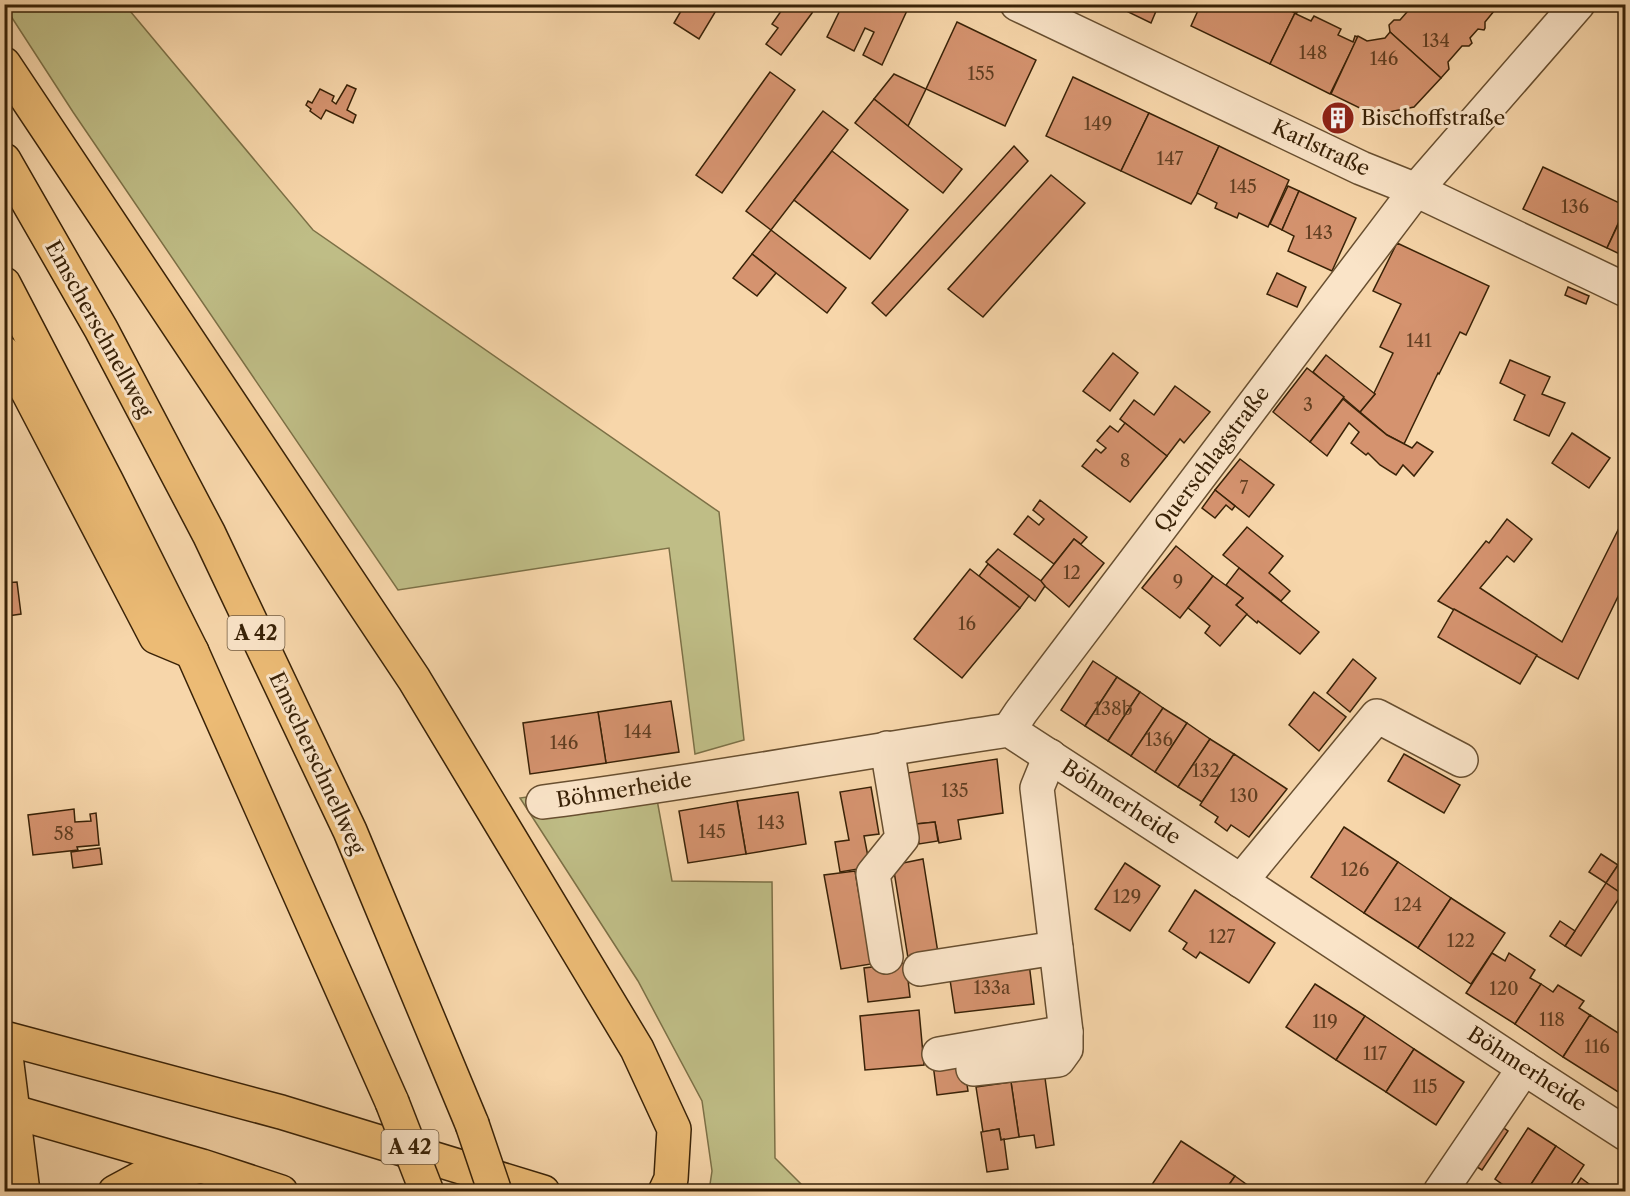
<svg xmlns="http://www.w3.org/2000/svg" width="1630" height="1196" viewBox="0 0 1630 1196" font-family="'Libre Caslon Text',serif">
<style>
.green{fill:#bfbd86;stroke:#7c7046;stroke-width:1.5}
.building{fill:#d5936f;stroke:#392207;stroke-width:1.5}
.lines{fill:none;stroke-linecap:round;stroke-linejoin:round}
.minor-casing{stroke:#684f30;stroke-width:36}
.major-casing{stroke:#392207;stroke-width:36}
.highway-casing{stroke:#392207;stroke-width:36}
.minor{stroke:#fae4c8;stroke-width:33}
.major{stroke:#ecbb75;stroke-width:33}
.highway{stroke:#ecbb75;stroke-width:33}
.highway-bridge-casing{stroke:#392207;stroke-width:36;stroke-linecap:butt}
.highway-bridge{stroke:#ecbb75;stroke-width:33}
.labels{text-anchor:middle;stroke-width:6;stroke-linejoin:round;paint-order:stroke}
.number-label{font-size:18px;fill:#603e21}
.shield{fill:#fae4c8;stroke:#735c41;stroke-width:1.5}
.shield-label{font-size:20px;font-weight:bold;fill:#392207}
.poi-label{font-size:21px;fill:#392207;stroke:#fae4c8;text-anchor:start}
.street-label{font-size:21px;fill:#392207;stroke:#fae4c8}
</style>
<rect width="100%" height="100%" fill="#f7d6aa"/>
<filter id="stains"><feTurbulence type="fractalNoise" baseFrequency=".00333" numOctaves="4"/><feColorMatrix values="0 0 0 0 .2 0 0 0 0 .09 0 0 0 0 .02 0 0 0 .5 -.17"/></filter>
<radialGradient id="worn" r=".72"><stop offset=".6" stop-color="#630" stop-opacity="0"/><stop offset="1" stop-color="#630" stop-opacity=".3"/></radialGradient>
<g class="green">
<polygon points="5,4 125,5 313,230 719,512 744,740 695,754 669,548 398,590 73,112 5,7"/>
<polygon points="653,778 672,881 772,882 775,1158 808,1191 709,1191 712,1171 702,1101 638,981 520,798"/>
</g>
<g class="building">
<polygon points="685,4 720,4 699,39 674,23"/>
<polygon points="786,4 816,4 812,13 781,55 766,44 778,28 772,24"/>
<polygon points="843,4 910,4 882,65 863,55 874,32 865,28 854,51 827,37"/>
<polygon points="1124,4 1159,4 1151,23 1122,9"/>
<polygon points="1201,4 1278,4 1295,13 1270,64 1191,26"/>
<polygon points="1414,4 1507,4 1499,5 1485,22 1485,28 1484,30 1478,29 1470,38 1472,43 1469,46 1462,46 1448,62 1449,69 1441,78 1390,32 1389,25 1394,20 1400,20"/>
<polygon points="1298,7 1300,8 1296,14 1311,21 1314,16 1341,29 1338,35 1353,42 1355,36 1358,37 1330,94 1270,64"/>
<polygon points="957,22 1036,60 1005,126 926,89"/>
<polygon points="1390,32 1441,78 1414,107 1374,115 1331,94 1358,36 1367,41 1385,38"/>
<polygon points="770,72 795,90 722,193 696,175"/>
<polygon points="894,74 926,89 908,126 874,99"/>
<polygon points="1073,77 1149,113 1121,171 1046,136"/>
<polygon points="347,85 356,89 347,110 356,115 353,123 326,110 321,119 310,111 311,109 306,105 308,101 312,103 320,89 334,96 332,101 336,104"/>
<polygon points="874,99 962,169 943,193 855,123"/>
<polygon points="1329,109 1351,119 1347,127 1325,117"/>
<polygon points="823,111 848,130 771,230 746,211"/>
<polygon points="1149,113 1219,146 1197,194 1191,204 1121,171"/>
<polygon points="1014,146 1028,161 886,316 872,303"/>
<polygon points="1219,146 1289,180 1268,227 1239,213 1237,218 1215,208 1217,203 1197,193"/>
<polygon points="832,151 908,210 870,259 794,200"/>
<polygon points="1543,167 1626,206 1607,248 1523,209"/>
<polygon points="1051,175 1085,203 983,317 948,289"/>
<polygon points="1288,186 1299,191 1282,230 1270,224"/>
<polygon points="1299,191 1356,218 1332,271 1288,251 1294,236 1282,230"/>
<polygon points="1626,208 1626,257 1607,248"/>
<polygon points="771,230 846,288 827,313 752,254"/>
<polygon points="1397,243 1489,286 1466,335 1460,332 1439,374 1438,373 1404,444 1387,435 1360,412 1375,394 1374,393 1393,353 1380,347 1401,304 1373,291"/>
<polygon points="752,254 776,273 757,296 733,278"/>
<polygon points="1277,273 1306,287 1297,307 1267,294"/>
<polygon points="1568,287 1589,296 1586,304 1565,295"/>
<polygon points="1113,353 1138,373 1110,411 1083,391"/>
<polygon points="1326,355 1375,394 1360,412 1313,372"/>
<polygon points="1510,360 1550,377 1542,394 1565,403 1549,436 1514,420 1525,395 1500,383"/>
<polygon points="1307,368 1344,397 1310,442 1273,412"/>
<polygon points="1175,386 1210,412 1184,443 1180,439 1167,456 1120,419 1134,400 1154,415"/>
<polygon points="1343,399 1387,435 1412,448 1417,442 1433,452 1414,476 1403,465 1396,475 1380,465 1368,453 1366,455 1351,443 1359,432 1349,423 1327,456 1310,442"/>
<polygon points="1125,423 1167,456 1130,502 1082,466 1096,449 1101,453 1106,448 1097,441 1110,426 1118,432"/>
<polygon points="1572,433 1610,458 1589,488 1552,463"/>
<polygon points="1240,459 1274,485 1249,517 1215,490"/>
<polygon points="1215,490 1235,506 1232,510 1226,505 1215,518 1202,508"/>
<polygon points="1040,500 1087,537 1081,544 1074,539 1054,564 1014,534 1028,516 1039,525 1044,519 1033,510"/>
<polygon points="1626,514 1626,580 1578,679 1438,601 1486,541 1489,543 1507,519 1532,539 1514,562 1507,556 1480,588 1562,642"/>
<polygon points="1247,527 1283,556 1269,573 1290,591 1281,601 1223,555"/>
<polygon points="1074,539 1104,563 1069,607 1040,582"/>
<polygon points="1176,546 1213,576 1180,618 1142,588"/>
<polygon points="998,549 1041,581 1045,586 1035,601 986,562"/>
<polygon points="988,564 1029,596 1020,608 979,576"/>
<polygon points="1239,568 1319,632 1300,654 1258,621 1257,623 1236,605 1243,598 1226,585"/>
<polygon points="970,569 1020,608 962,678 914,639"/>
<polygon points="1213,576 1243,598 1236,605 1247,614 1220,646 1205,633 1210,626 1188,608"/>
<polygon points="17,582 21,614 8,616 4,583"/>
<polygon points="1454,609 1537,655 1520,684 1438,637"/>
<polygon points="1353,659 1376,678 1350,712 1327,693"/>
<polygon points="1093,661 1117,677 1085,726 1061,710"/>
<polygon points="1117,677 1140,692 1108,741 1085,726"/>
<polygon points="1140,692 1163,708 1131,756 1108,741"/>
<polygon points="1314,692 1346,717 1319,751 1289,725"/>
<polygon points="671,701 679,752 606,763 598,712"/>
<polygon points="1163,708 1187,723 1155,772 1131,756"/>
<polygon points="598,712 606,763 530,774 523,723"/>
<polygon points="1187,723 1210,739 1178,787 1155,772"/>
<polygon points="1210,739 1234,754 1202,802 1178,787"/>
<polygon points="1234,754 1287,789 1249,837 1231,825 1227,831 1215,822 1218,817 1200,805"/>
<polygon points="1404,754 1460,785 1444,813 1388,781"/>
<polygon points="997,759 1003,813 958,820 961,839 939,843 935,822 916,824 907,773"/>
<polygon points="871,787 879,834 864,836 870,867 840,872 835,842 849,840 840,792"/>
<polygon points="798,792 806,844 746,854 737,801"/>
<polygon points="737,801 746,854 688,863 679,811"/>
<polygon points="74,809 75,822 91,821 90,814 96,813 99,845 77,847 78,850 33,855 28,815"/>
<polygon points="935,822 938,841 919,844 916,824"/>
<polygon points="1344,827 1398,862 1364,913 1311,877"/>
<polygon points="100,848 102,864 73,868 71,852"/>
<polygon points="1601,854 1618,865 1606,883 1589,872"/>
<polygon points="923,859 938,953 908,958 893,865"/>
<polygon points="1398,862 1451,898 1418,948 1364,913"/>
<polygon points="1125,863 1160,886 1130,931 1095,909"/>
<polygon points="1618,865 1626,870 1626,889 1622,894 1606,883"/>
<polygon points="855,871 871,964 841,969 824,875"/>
<polygon points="1606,883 1622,894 1581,956 1565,946"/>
<polygon points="1195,890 1275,943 1249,983 1200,952 1196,958 1183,949 1187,943 1169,931"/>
<polygon points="1451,898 1505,933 1471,984 1418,948"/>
<polygon points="1560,921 1575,931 1565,946 1550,936"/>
<polygon points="1492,953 1505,961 1509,953 1535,970 1530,978 1541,984 1515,1024 1466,993"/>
<polygon points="906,963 910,997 868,1002 864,968"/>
<polygon points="1029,963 1034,1004 955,1013 949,973"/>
<polygon points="1315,984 1365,1016 1336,1060 1286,1027"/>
<polygon points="1541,984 1553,992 1558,985 1584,1001 1579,1008 1590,1015 1563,1057 1515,1024"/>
<polygon points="919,1010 924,1065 865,1070 860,1016"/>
<polygon points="1590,1015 1626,1038 1626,1097 1563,1057"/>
<polygon points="1365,1016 1414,1049 1386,1092 1336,1060"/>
<polygon points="1414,1049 1464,1082 1436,1125 1386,1092"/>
<polygon points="963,1059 968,1091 937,1095 933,1064"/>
<polygon points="1045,1078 1054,1145 1036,1148 1034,1135 1019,1137 1011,1082"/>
<polygon points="1011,1082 1019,1137 1001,1140 999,1129 983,1132 976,1087"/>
<polygon points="1495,1122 1508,1131 1482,1170 1469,1162"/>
<polygon points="1528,1128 1556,1146 1526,1192 1513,1192 1495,1179"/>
<polygon points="999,1129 1001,1140 1004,1139 1008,1169 987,1172 981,1132"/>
<polygon points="1181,1141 1235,1176 1224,1192 1147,1192"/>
<polygon points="1556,1146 1584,1165 1566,1192 1526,1192"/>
<polygon points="1235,1176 1257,1192 1224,1192"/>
<polygon points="1581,1178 1593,1187 1590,1192 1572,1192"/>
</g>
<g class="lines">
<g class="minor-casing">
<g id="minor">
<polyline points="1017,4 1361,168 1416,190 1626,290"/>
<polyline points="1009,730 1021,712 1416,190 1578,4"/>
<path d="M543 802C699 782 853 753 1009 730L1241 881 1524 1068 1626 1134"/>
<polyline points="1241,881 1377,716 1461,760"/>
<polyline points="886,957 873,874 902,838 887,748"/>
<polyline points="920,969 1056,948"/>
<polyline points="939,1054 1066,1032"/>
<polyline points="973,1069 1058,1060 1066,1049 1066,1032 1037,788 1050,756"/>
<polyline points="1440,1192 1524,1068"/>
</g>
</g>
<g class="major-casing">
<polyline id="major" points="4,1040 23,1192"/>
</g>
<g class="highway-casing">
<g id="highway">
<polyline points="4,64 414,679 637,1049 674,1129 671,1179 665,1192"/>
<polyline points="4,160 101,329 209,534 350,831 472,1124"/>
<polyline points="4,284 107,482 192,652 392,1102"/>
<polyline points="4,353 28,392 156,637 192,652"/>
<polyline points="4,1038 281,1112 543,1192"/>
<polyline points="4,1109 202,1166 281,1192"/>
<polyline points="115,1192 141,1178 197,1167"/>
</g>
</g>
<use href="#minor" class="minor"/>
<use href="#major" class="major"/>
<use href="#highway" class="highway"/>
<g class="highway-bridge-casing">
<g id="highway-bridge">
<polyline points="392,1102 427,1192"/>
<polyline points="472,1124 495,1192"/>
</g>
</g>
<use href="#highway-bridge" class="highway-bridge"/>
</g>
<defs>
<g id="building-disc" transform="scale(1.725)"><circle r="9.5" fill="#8f2418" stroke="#fae4c8"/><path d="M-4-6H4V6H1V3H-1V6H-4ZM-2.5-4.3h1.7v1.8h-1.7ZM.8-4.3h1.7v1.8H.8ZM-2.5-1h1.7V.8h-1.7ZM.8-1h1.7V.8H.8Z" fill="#fff"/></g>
</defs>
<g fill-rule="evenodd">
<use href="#building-disc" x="1338" y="118"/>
</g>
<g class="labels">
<g class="number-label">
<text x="1436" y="47">134</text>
<text x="1313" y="59">148</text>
<text x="1384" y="65">146</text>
<text x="981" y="80">155</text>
<text x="1098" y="130">149</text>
<text x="1170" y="165">147</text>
<text x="1243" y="193">145</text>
<text x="1575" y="213">136</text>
<text x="1319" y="239">143</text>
<text x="1419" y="347">141</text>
<text x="1308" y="411">3</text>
<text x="1125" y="467">8</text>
<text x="1244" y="494">7</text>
<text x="1072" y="579">12</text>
<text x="1178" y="588">9</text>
<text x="967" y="630">16</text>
<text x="1113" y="715">138b</text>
<text x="638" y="738">144</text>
<text x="1159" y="746">136</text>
<text x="564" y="749">146</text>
<text x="1206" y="777">132</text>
<text x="955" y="797">135</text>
<text x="1244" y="802">130</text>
<text x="771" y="829">143</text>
<text x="712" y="838">145</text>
<text x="64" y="840">58</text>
<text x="1355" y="876">126</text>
<text x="1127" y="903">129</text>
<text x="1408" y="911">124</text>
<text x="1222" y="943">127</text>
<text x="1461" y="947">122</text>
<text x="992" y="994">133a</text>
<text x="1504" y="995">120</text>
<text x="1552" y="1026">118</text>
<text x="1325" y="1028">119</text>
<text x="1597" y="1053">116</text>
<text x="1375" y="1060">117</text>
<text x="1425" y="1093">115</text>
</g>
<g class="shield">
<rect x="227.5" y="616" width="57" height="34" rx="4.5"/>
<rect x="381.5" y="1130" width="57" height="34" rx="4.5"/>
</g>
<g class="shield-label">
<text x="256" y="640">A 42</text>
<text x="410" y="1154">A 42</text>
</g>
<g class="poi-label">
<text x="1361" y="125">Bischoffstraße</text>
</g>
<g class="street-label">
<text transform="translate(1321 148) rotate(25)" y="7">Karlstraße</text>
<text transform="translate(99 329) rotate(61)" y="7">Emscherschnellweg</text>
<text transform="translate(1212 459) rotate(-53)" y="7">Querschlagstraße</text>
<text transform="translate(317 763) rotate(65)" y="7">Emscherschnellweg</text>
<text transform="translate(624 790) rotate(-9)" y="7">Böhmerheide</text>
<text transform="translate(1121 802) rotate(33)" y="7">Böhmerheide</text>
<text transform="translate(1527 1069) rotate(33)" y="7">Böhmerheide</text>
</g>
</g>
<rect width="1630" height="1196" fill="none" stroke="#f7d6aa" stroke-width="24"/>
<rect x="6" y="6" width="1618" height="1184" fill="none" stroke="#392207" stroke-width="3"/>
<rect x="12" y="12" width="1606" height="1172" fill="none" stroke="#392207" stroke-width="1.5"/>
<rect width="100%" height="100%" filter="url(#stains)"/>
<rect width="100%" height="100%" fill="url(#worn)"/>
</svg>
